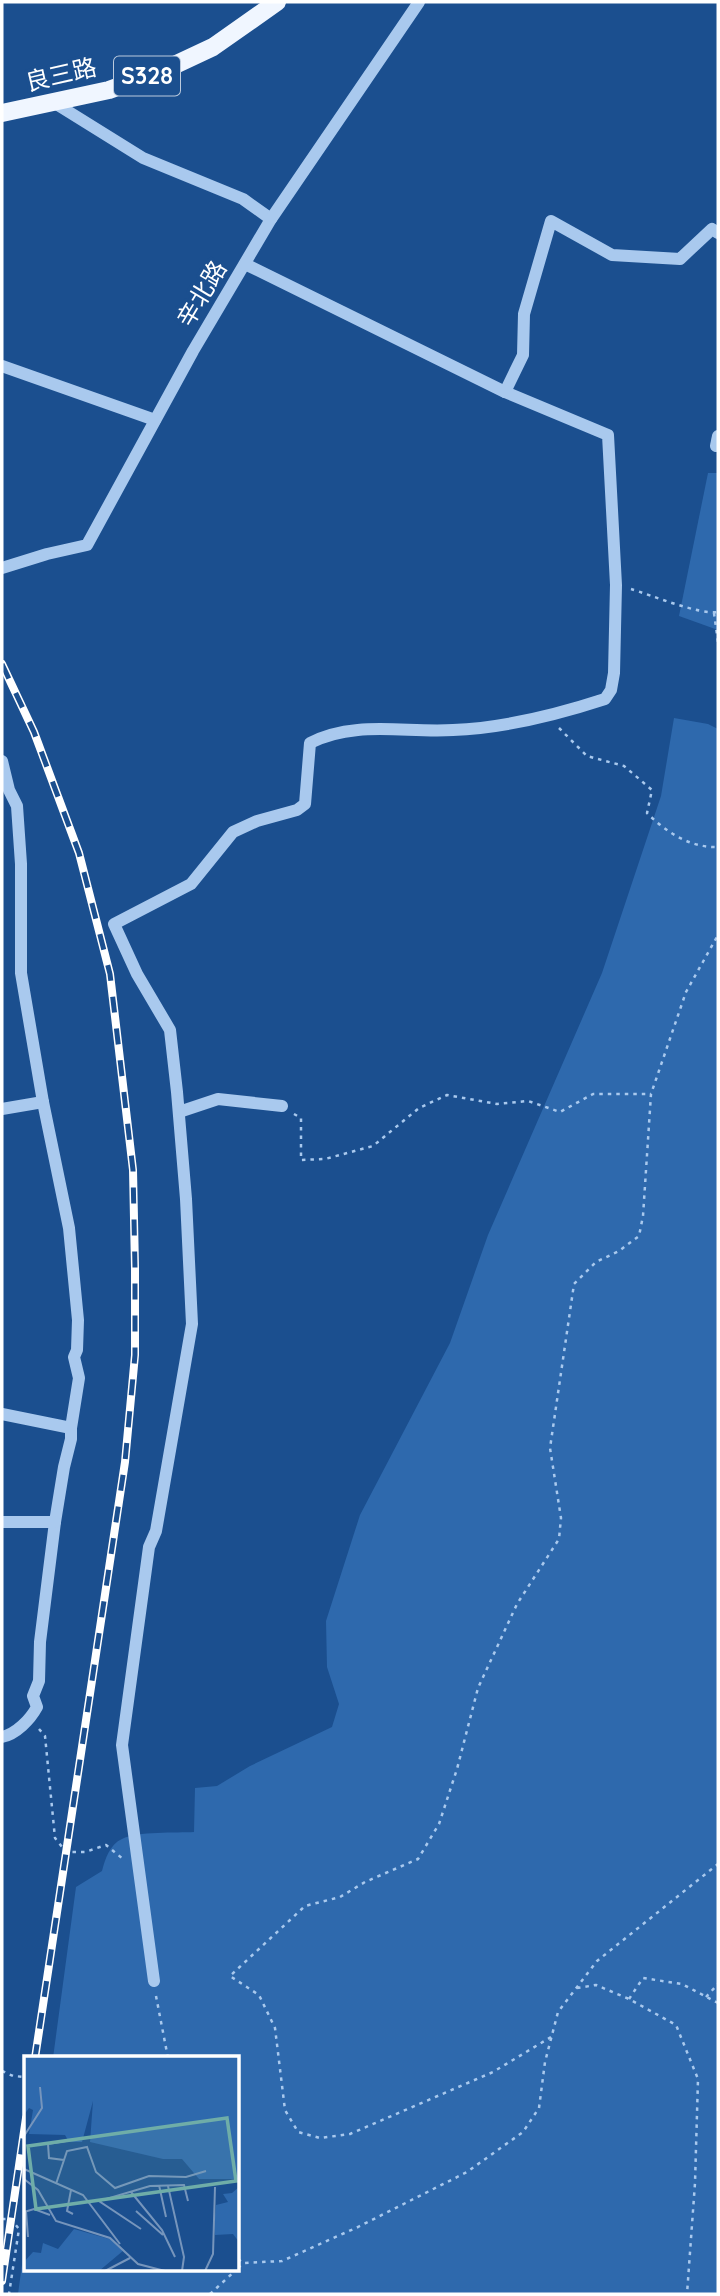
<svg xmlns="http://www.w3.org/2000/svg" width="720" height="2296" viewBox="0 0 720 2296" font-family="Quicksand,'Noto Sans SC',sans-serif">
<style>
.green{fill:#2e69ad}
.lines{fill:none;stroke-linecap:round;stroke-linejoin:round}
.path{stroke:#a9c9ee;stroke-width:2.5;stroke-dasharray:3.5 5;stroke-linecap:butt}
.minor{stroke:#a9c9ee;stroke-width:12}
.major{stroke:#f0f6ff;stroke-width:18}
.rail-casing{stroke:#fff;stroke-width:8}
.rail{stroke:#1b4f8f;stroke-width:5;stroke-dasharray:16;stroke-linecap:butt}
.labels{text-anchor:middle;stroke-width:7;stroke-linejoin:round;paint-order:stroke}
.shield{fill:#1b4f8f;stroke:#bbcadd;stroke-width:2}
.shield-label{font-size:23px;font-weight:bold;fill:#fff}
.street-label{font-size:24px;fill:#fff;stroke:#1b4f8f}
.inset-road{fill:none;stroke:#7695bc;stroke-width:2}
.view{fill:#6fada8;fill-opacity:0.15;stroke:#6fada8;stroke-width:3.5}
.inset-edge{fill:none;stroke:#fff;stroke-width:3.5}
</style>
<rect width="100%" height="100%" fill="#1b4f8f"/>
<g class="green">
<polygon points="708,473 718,473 718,630 679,616"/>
<path d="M674 718 708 724 718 729V2294H18L26 2236V2270H238V2058H53L76 1887 102 1871C105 1859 110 1844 122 1839 137 1831 177 1833 194 1832L195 1788 217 1786 250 1766 332 1727 339 1704 327 1667 326 1621 360 1515 450 1343 488 1235 602 973 661 796Z"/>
</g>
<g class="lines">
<g class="path">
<path d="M631 589C651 595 699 615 718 612"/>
<polyline points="714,613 718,642"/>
<path d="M559 728 587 756 624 766 652 790 647 813C666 832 690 848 718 847"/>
<polyline points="294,1114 301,1118 301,1160 325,1159 373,1146 419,1108 447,1095 497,1104 528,1101 560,1112 593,1094 651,1094"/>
<polyline points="39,1729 45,1736 55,1838 66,1852 85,1852 106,1845 123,1859"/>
<polyline points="577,1988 596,1985 629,1999 676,2025 698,2079 695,2183 687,2294"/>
<polyline points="156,1996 168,2058"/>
<polyline points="706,1997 718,1984"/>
<polyline points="629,1999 643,1978 682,1984 718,2003"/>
<polyline points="551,2037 493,2072 350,2134 320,2138 298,2132 285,2110 275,2028 259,1995 230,1976 305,1906 340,1897 365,1882 418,1859 439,1824 457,1769 478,1688 517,1604 559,1539 561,1518 550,1448 574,1284 596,1262 619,1251 639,1236 643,1216 651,1094 686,992 718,935"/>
<polyline points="2,2071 13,2076 26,2077"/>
<polyline points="2,2219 11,2219 19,2229 9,2294"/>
<polyline points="238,2259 243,2263 282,2261 358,2227 467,2172 523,2132 539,2108 545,2062 558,2012 597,1961 718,1864"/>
<polyline points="238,2268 243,2263"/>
<polyline points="210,2294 236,2270"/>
</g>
<g class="minor">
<polyline points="53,102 143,158 243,199 271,219"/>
<polyline points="2,366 155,420"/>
<polyline points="505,392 523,355 524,314 551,221 612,255 680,259 712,229 718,233"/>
<polyline points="716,446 718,436"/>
<polyline points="2,568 47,554 87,545 193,351 271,219 419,2"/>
<path d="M2 761 9 790 17 806 21 864V973L43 1102 69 1228 78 1320 77 1350 74 1357 79 1378 71 1428V1439L64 1467 55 1522 40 1642 39 1681 33 1696 37 1707C30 1720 16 1734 2 1737"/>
<polyline points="2,1109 43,1102"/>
<polyline points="179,1112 218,1099 282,1106"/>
<polyline points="2,1414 71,1428"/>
<polyline points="2,1522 55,1522"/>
<path d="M154 1981 122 1745 149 1547 156 1531 192 1324 186 1199 177 1092 170 1030 137 974 114 924 191 884 233 832 257 821 297 810 305 804 310 743C354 720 405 733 453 730 505 728 556 715 605 699L611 690 614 673 616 585 608 435 505 392 245 264"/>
</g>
<polyline class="major" points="2,113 109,90 164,70 213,47 277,2"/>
<g class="rail-casing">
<g id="rail">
<polyline points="2,664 34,732 79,853 110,974 133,1170 135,1268 135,1355 125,1462 35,2058"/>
<polyline points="2,2281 26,2118"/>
</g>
</g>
<use href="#rail" class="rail"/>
</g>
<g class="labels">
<rect class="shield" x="114" y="56.5" width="66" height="39" rx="5"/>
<g class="shield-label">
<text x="147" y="84">S328</text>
</g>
<g class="street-label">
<text transform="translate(61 75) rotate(-13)" y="8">良三路</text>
<text transform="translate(202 294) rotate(-59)" y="8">辛北路</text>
</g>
</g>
<g transform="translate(24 2056)">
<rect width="215" height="215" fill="#1b4f8f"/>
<path d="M0 0H215V123H175L158 103H139L66 86 69 45 58 86H45L41 79 5 78 9 54 5 52 0 59ZM215 131V186L209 178 191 179 190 170 192 149 204 146 199 138 208 137ZM50 173 89 184 100 194 75 215H0V206L9 196 17 197 19 187 34 193Z" fill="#2e69ad"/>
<path class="inset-road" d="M0 80 18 52 16 31M40 104 25 102 24 88 42 85M0 113 59 139 96 188M0 123 14 134 32 165 86 182 114 208 141 215M32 128 43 95 63 91 72 116 91 132 125 120 162 121 182 115M135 129 142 161M144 130 160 201 158 215M47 134 43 155 49 158M107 136 138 174 151 201M2 155 4 181M112 155 139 179M0 156 10 153 26 159M117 173 75 145 126 130 160 129 164 145M81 215 106 202M181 215 189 198 191 131"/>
<path class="view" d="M203 62 212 125 12 153 4 90Z"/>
<rect width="215" height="215" class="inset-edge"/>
</g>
<rect width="720" height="2296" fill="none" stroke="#ffffff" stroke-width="7"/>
</svg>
